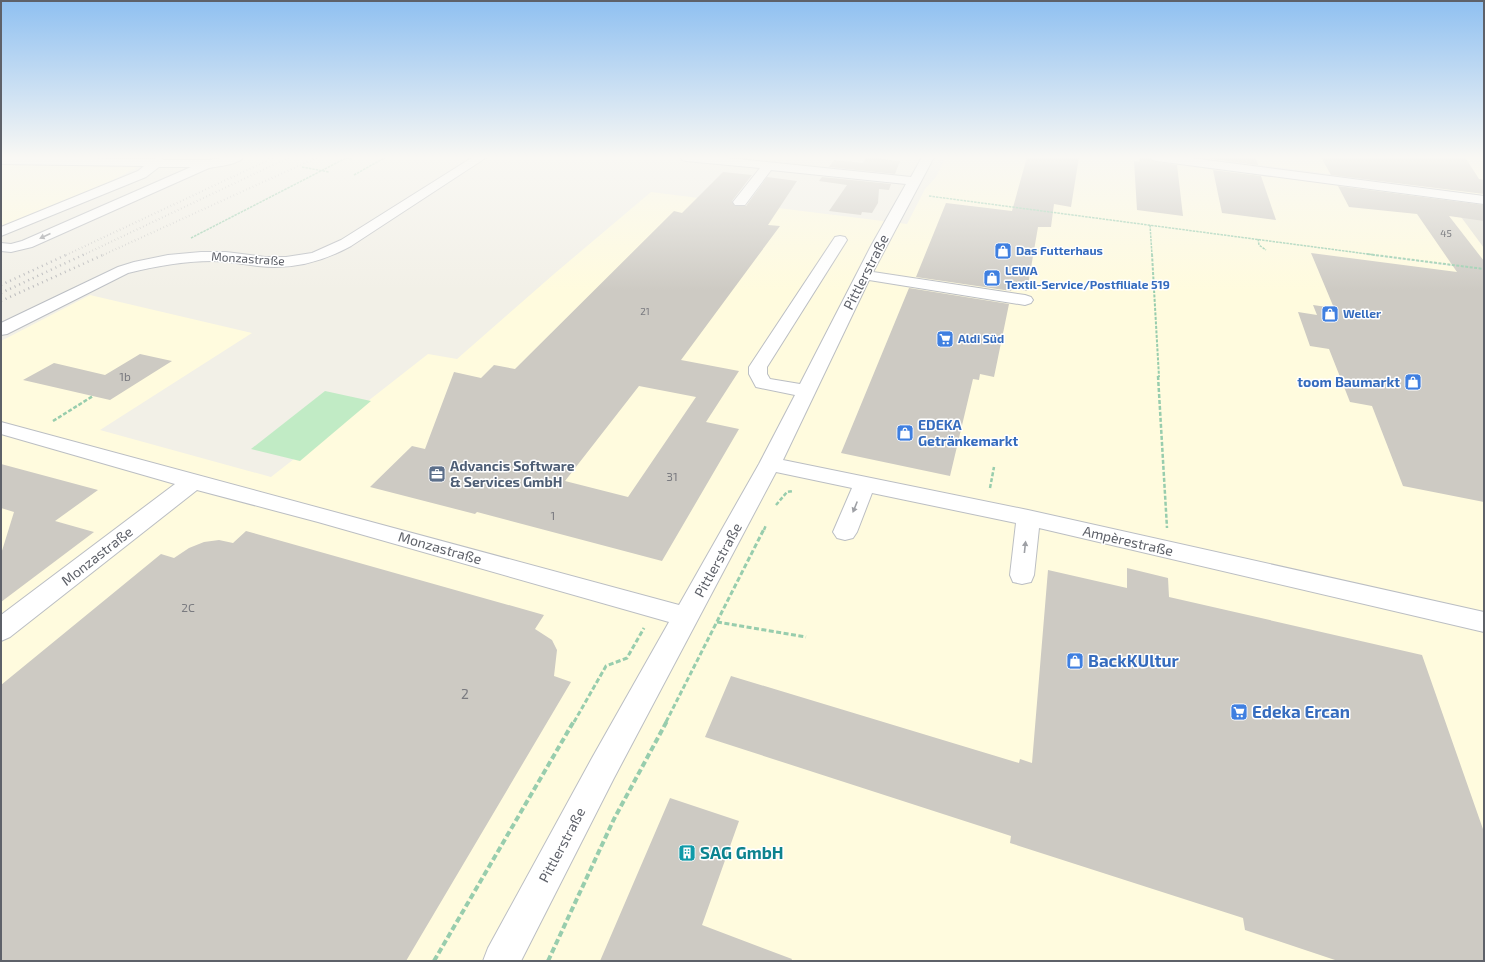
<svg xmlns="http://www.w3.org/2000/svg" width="1485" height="962" viewBox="0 0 1485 962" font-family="'Exo 2',sans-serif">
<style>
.commercial{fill:#fffbde}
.education{fill:#e2e0d5}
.green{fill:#c1ebc5}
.building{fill:#cdcac3;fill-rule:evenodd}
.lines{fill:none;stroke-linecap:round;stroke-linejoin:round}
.minor-casing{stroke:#bbbec3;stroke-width:2}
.path-far4{stroke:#98cdad;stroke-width:1.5;stroke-dasharray:2.5 1;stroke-linecap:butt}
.path-far3{stroke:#98cdad;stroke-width:2;stroke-dasharray:3 1.5;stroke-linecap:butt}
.path-far2{stroke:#98cdad;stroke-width:2.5;stroke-dasharray:4 2;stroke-linecap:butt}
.path-far1{stroke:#98cdad;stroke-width:3;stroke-dasharray:5 2.5;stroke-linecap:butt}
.path{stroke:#98cdad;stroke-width:4;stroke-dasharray:6 3;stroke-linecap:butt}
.minor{fill:#fff;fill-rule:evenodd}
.rail-far1{stroke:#b8b8ba;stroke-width:2;stroke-dasharray:0.5 3;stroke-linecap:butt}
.rail{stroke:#b8b8ba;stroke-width:2.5;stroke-dasharray:1 4;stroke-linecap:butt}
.oneway{fill:#9ea0a5}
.labels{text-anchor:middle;stroke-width:3;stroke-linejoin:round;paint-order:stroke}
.far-number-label{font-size:10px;fill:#7a7b80}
.far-shop-label{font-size:12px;font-weight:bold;fill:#366cbe;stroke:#fff;text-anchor:start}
.far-street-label{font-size:12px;fill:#5e6169;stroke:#fff}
.number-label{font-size:12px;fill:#7a7b80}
.street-label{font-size:14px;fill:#5e6169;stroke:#fff}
.shop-label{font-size:14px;font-weight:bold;fill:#366cbe;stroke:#fff;text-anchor:end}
.service-label{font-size:14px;font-weight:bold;fill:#4e5e75;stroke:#fff;text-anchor:start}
.near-number-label{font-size:14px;fill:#7a7b80}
.near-shop-label{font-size:17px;font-weight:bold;fill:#366cbe;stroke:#fff;text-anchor:start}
.near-culture-label{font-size:17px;font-weight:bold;fill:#0d838f;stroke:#fff;text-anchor:start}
</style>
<rect width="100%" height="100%" fill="#f2f0e7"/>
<g class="commercial">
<polygon points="946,157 1157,157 1484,200 1484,269 1276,242 1480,270 1484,275 1484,961 1,961 1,341 90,295 252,333 100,430 271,477 428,354 457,359 554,274 651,192 907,224 925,189 936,177"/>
<polygon points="1195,157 1484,157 1484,195 1300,170"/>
<polygon points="1,164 141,165 104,185 1,227"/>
</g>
<polygon class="education" points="1450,202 1484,206 1484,248"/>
<polygon class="green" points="325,391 371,401 300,461 251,449"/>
<g class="building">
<polygon points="866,157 900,161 895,174 829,167 834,160 863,163"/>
<polygon points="1027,157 1079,157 1071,207 1054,204 1051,227 1038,227 1027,291 1012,288 1011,291 916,277 946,203 1012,211"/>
<polygon points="1140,157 1150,157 1153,161 1177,165 1183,216 1137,210 1134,161 1139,162"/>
<polygon points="1210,157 1255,157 1258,165 1211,159"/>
<polygon points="1321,157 1465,157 1479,179 1484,180 1484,194 1331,175"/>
<polygon points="1213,170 1261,176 1276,220 1222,213"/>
<path d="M723 172 752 175 732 201 735 206H746L767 177 797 181 768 225 780 226 681 360 739 371 706 422 739 429 662 561 477 512 475 514 370 487 412 446 425 449 454 372 481 378 494 365 515 369 674 211 682 213ZM639 386 696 397 628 497 565 481Z"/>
<polygon points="822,177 891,184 889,190 879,189 878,203 872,213 862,212 861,215 829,211 847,185 819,181"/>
<polygon points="1338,186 1484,205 1484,221 1449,216 1484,261 1484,502 1403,486 1372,406 1350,402 1329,349 1310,346 1298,312 1317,315 1313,305 1334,308 1311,253 1457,272 1417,214 1349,207"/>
<polygon points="909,288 1009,304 994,377 980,374 979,380 973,379 950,476 841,453"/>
<polygon points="140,354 172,361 110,400 23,380 54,363 105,375"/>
<polygon points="1,464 98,490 55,521 94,532 1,602 1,554 14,512 1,508"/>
<polygon points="246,531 544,615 535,629 552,640 557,650 554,676 571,682 406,961 1,961 1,685 161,554 174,558 189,548 204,542 219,540 233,543"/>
<polygon points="1127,568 1168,578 1169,597 1422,655 1484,832 1484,961 1338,961 1245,930 1243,918 1010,843 1011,836 705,737 731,676 1019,763 1020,759 1032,763 1048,570 1127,588"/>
<polygon points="670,798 739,821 702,925 792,959 791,961 600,961"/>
</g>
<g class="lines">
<g class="minor-casing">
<g id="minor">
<path d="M1 157 154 159 159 157 164 160H209L227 157H244C237 165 219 166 209 168L32 247 11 252 1 251V243L11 244 22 241 191 167H159L146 177 1 236V227L138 171 144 166 1 164Z"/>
<path d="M473 157H487L351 246C322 262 291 270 258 266 243 264 228 261 212 261 184 261 156 266 128 273L7 334 1 335V323L118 267 134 262 168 255 201 252H226L265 257H286L312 253 341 240Z"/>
<polygon points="680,157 718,157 911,177 922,157 934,157 873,272 1025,295 1031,297 1033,300 1031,303 1025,305 869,280 783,460 1028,510 1484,612 1484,632 1039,528 1034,575 1031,582 1022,584 1013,582 1010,575 1016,523 872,493 857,532 853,538 845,540 837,538 833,532 852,488 776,472 614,778 521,961 483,961 488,948 592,758 669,622 318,522 197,490 10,637 1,641 1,615 175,484 1,434 1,422 679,605 759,464 795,395 756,387 749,374 749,367 835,237 840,236 845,237 847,240 767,367 767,374 770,379 800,384 871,246 906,184 771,170 745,205 735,205 733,202 760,168 686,161 682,160"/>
<polygon points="1151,157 1183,157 1484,196 1484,204 1157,161 1153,160"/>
</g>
</g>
<g class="path-far4">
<polyline points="346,158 353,159"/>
<polyline points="302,167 329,172"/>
<polyline points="354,175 386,157"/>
<polyline points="929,196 1375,255"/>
<polyline points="1150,225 1152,255"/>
<polyline points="191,238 348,157"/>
<polyline points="1258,239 1259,245 1266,250"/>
</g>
<g class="path-far3">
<polyline points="1152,254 1159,377"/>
<polyline points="1367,254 1484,269"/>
</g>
<g class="path-far2">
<polyline points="1158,376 1167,528"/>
<polyline points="53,421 93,396"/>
<polyline points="990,488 994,467"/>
<polyline points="776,505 787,492 793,491"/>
<polyline points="764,530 766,525"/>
</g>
<g class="path-far1">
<polyline points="717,622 806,637"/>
<polyline points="574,722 606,666 627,658 644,628"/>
<polyline points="666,722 764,529"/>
</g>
<g class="path">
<polyline points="434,961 574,721"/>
<polyline points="548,961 614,819 667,721"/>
</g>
<use href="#minor" class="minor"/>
<g class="rail-far1">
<polyline points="66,255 275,157"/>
<polyline points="83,255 290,157"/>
<polyline points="103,255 318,157"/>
</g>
<g class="rail">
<polyline points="1,285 68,254"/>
<polyline points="1,293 85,254"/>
<polyline points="1,301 105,254"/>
</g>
</g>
<defs><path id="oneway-solid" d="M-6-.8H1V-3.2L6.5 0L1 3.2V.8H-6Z"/></defs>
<g class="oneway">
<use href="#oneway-solid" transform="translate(45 236) rotate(156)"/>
<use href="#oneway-solid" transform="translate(855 507) rotate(112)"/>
<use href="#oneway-solid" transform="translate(1025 547) rotate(-84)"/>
</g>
<linearGradient id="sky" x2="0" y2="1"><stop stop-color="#8fc0f1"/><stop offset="0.54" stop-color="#f9f8f4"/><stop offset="1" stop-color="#f9f8f4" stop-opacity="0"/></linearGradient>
<rect width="1485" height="291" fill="url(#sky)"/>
<defs>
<g id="shop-square" transform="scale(0.9)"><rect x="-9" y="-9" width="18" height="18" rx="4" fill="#3f7fe0" stroke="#fff"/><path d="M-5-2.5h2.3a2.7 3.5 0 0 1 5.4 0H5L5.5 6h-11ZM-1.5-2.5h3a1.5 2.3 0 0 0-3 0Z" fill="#fff"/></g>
<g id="supermarket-square" transform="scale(0.9)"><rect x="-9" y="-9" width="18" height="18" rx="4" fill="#3f7fe0" stroke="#fff"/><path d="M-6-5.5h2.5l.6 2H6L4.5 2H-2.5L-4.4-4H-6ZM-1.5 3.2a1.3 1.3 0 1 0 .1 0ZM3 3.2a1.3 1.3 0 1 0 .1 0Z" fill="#fff"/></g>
<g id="office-square" transform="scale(0.9)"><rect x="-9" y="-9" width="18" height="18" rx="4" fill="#5c6f8a" stroke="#fff"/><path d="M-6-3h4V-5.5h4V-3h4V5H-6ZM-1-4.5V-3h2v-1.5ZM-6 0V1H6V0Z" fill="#fff"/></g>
<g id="building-square" transform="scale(0.9)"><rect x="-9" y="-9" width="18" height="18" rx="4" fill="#0f9aa8" stroke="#fff"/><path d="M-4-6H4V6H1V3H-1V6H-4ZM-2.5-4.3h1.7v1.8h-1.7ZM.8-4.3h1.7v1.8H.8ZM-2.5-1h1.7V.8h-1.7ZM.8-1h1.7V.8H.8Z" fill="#fff"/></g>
</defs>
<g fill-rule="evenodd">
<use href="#shop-square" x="1003" y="251"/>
<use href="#shop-square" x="992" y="278"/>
<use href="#shop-square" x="1330" y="314"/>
<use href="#supermarket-square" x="945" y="339"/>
<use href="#shop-square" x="1413" y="382"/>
<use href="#shop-square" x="905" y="433"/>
<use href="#office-square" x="437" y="474"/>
<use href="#shop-square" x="1075" y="661"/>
<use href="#supermarket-square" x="1239" y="712"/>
<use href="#building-square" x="687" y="853"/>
</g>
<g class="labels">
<g class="far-number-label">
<text x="1446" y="237">45</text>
<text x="645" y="315">21</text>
</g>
<g class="far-shop-label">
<text x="1016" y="255">Das Futterhaus</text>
<text x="1005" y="275">LEWA<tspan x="1005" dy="14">Textil-Service/Postfiliale 519</tspan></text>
<text x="1343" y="318">Weller</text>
<text x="958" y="343">Aldi Süd</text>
</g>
<g class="far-street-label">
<text transform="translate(248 259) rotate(4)" y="4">Monzastraße</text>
</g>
<g class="number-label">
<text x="125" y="381">1b</text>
<text x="672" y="481">31</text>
<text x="553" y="520">1</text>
<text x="188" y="612">2C</text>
</g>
<g class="street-label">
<text transform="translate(866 272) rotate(-63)" y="5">Pittlerstraße</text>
<text transform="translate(1128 541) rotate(13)" y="5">Ampèrestraße</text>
<text transform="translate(440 548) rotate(16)" y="5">Monzastraße</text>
<text transform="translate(97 556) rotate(-38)" y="5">Monzastraße</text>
<text transform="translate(718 560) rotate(-61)" y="5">Pittlerstraße</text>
<text transform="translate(562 845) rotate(-62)" y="5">Pittlerstraße</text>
</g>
<g class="shop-label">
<text x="1400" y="387">toom Baumarkt</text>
<text x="918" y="430" text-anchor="start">EDEKA<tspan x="918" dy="16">Getränkemarkt</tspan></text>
</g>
<g class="service-label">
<text x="450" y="471">Advancis Software<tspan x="450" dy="16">&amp; Services GmbH</tspan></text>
</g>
<g class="near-number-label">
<text x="465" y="699">2</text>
</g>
<g class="near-shop-label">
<text x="1088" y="667">BackKUltur</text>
<text x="1252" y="718">Edeka Ercan</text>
</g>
<g class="near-culture-label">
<text x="700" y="859">SAG GmbH</text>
</g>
</g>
<rect width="1485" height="962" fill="none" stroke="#5e6169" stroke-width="4"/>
</svg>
